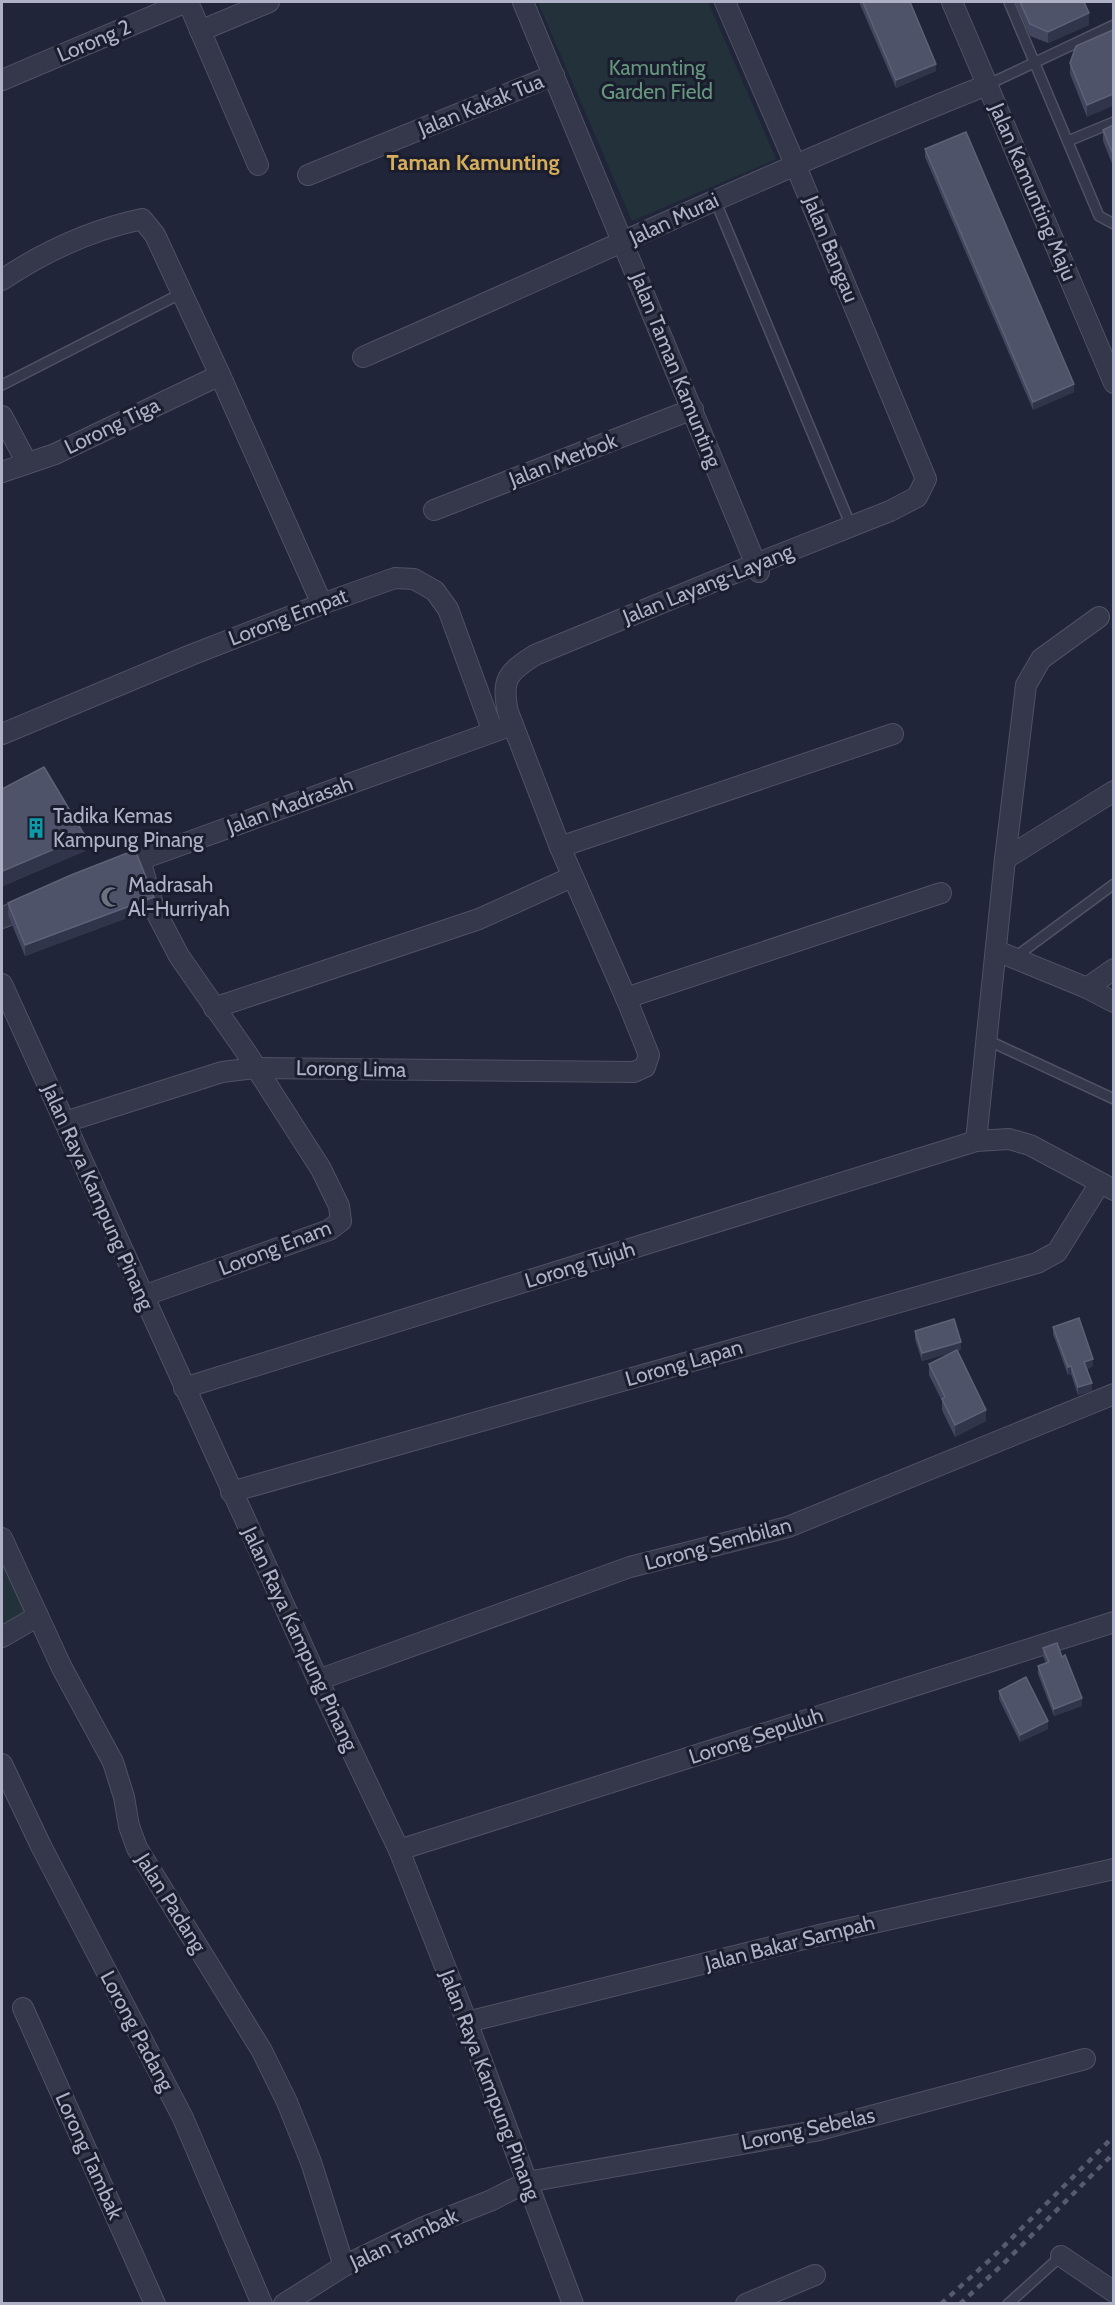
<svg xmlns="http://www.w3.org/2000/svg" width="1115" height="2305" viewBox="0 0 1115 2305" font-family="Cabin,sans-serif">
<style>
.green{fill:#23323a}
.lines{fill:none;stroke-linecap:round;stroke-linejoin:round}
.lane-casing{stroke:#4f5264;stroke-width:12}
.street-casing{stroke:#4f5264;stroke-width:22}
.lane{stroke:#34384a;stroke-width:9}
.street{stroke:#34384a;stroke-width:20}
.rail{stroke:#565b71;stroke-width:4.5;stroke-dasharray:6 6;stroke-linecap:butt}
.wall{fill:#42475f}
.shaded-wall{fill:#30354b}
.building{fill:#4e536a;stroke:#5d6278;stroke-width:1.5}
.labels{text-anchor:middle;stroke-width:6;stroke-linejoin:round;paint-order:stroke}
.street-label{font-size:21px;fill:#afb2c6;stroke:#1a1d2e}
.park-label{font-size:21px;fill:#66977d;stroke:#1a1d2e}
.poi-label{font-size:21px;fill:#afb2c6;stroke:#1a1d2e;text-anchor:start}
.neighbourhood-label{font-size:22px;font-weight:bold;fill:#d5ad5b;stroke:#1a1d2e}
</style>
<rect width="100%" height="100%" fill="#212539"/>
<g class="green">
<polygon points="538,2 708,2 776,159 632,221"/>
<polygon points="2,1538 38,1616 2,1637"/>
</g>
<g class="lines">
<g class="lane-casing">
<g id="lane">
<polyline points="1009,2 1099,216 1114,224"/>
<polyline points="987,85 1114,25"/>
<polyline points="1068,141 1114,122"/>
<polyline points="715,200 851,526"/>
<polyline points="2,385 182,293"/>
<polyline points="1014,958 1114,884"/>
<polyline points="987,1040 1114,1099"/>
<polyline points="1008,2304 1061,2256"/>
</g>
</g>
<g class="street-casing">
<g id="street">
<polyline points="188,2 258,165"/>
<polyline points="523,2 759,572"/>
<polyline points="952,2 1114,383"/>
<polyline points="200,31 269,2"/>
<polyline points="2,80 186,2"/>
<polyline points="308,175 554,75"/>
<path d="M2 280C45 251 91 230 142 219L155 235 220 375 322 604"/>
<path d="M363 357C571 267 776 169 987 85"/>
<polyline points="2,416 27,463"/>
<polyline points="2,472 55,454 220,375"/>
<polyline points="434,510 693,409"/>
<polyline points="2,734 191,655 322,604 395,578 414,579 435,591 448,609 493,732"/>
<polyline points="560,847 893,734"/>
<polyline points="1005,859 1114,791"/>
<polyline points="140,860 154,908 179,956 246,1052 321,1169 339,1206 341,1221 329,1230 143,1296"/>
<polyline points="128,864 504,728"/>
<polyline points="2,918 32,904"/>
<polyline points="997,951 1087,988 1114,1002"/>
<polyline points="2,984 318,1680 399,1850 467,2022 573,2304"/>
<polyline points="1087,988 1114,969"/>
<polyline points="626,998 941,893"/>
<polyline points="214,1008 479,919 572,877"/>
<path d="M65 1122 222 1072 256 1068 634 1072 645 1067 649 1055 626 998 560 847 508 712C501 679 508 672 535 655L756 564 890 511 917 497 926 479 795 164 725 2"/>
<polyline points="976,1141 1005,859 1026,685 1041,659 1099,617"/>
<polyline points="184,1388 976,1141 1009,1139 1030,1145 1114,1190"/>
<polyline points="231,1492 1037,1263 1057,1252 1100,1183"/>
<polyline points="2,1538 62,1668 113,1762 124,1797 129,1826 137,1848 262,2051 287,2102 311,2162 344,2266"/>
<polyline points="2,1637 38,1616"/>
<polyline points="318,1680 630,1567 788,1527 1114,1394"/>
<polyline points="2,1764 41,1846 183,2118 262,2304"/>
<polyline points="399,1850 1114,1622"/>
<polyline points="23,2008 155,2304"/>
<polyline points="467,2022 824,1934 1114,1869"/>
<polyline points="1061,2256 1114,2292"/>
<polyline points="284,2304 344,2266 424,2227 492,2200 527,2182 815,2131 1085,2059"/>
<polyline points="746,2304 815,2275"/>
</g>
</g>
<use href="#lane" class="lane"/>
<use href="#street" class="street"/>
<g class="rail">
<polyline points="941,2304 993,2257 1114,2136"/>
<polyline points="960,2304 1002,2265 1114,2153"/>
</g>
</g>
<g class="wall">
<polygon points="859,2 910,2 936,71 896,88"/>
<polygon points="1015,2 1084,2 1089,25 1048,43 1030,36"/>
<polygon points="1113,30 1087,117 1070,74 1070,63"/>
<polygon points="1113,125 1113,166 1103,141 1103,130"/>
<polygon points="925,149 1074,392 1033,410 925,157"/>
<polygon points="2,789 85,851 3,886 2,883"/>
<polygon points="8,903 154,908 25,956 8,915"/>
<polygon points="1053,1327 1093,1366 1087,1369 1092,1391 1078,1395 1071,1374 1068,1375 1053,1334"/>
<polygon points="915,1331 961,1350 957,1351 986,1421 955,1437 942,1410 942,1401 929,1375 929,1364 953,1352 922,1361 915,1339"/>
<polygon points="1043,1648 1082,1706 1054,1716 1038,1674 1038,1666 1046,1663 1043,1656"/>
<polygon points="999,1691 1048,1729 1020,1742 999,1699"/>
</g>
<g class="shaded-wall">
<polygon points="1089,13 1089,25 1048,43 1048,32"/>
<polygon points="936,64 936,71 896,88 896,80"/>
<polygon points="1113,94 1113,106 1087,117 1087,105"/>
<polygon points="1074,384 1074,392 1033,410 1033,402"/>
<polygon points="85,836 85,851 3,886 3,871"/>
<polygon points="154,897 154,908 25,956 25,945"/>
<polygon points="961,1342 961,1350 922,1361 922,1353"/>
<polygon points="1093,1359 1093,1366 1084,1370 1084,1362"/>
<polygon points="1071,1366 1071,1374 1068,1375 1068,1367"/>
<polygon points="1092,1383 1092,1391 1078,1395 1078,1387"/>
<polygon points="986,1410 986,1421 955,1437 955,1425"/>
<polygon points="1082,1698 1082,1706 1054,1716 1054,1709"/>
<polygon points="1048,1721 1048,1729 1020,1742 1020,1735"/>
</g>
<g class="building">
<polygon points="863,2 910,2 936,64 896,80"/>
<polygon points="1020,2 1084,2 1089,13 1048,32 1030,24"/>
<polygon points="1113,30 1113,94 1087,105 1070,63 1076,46"/>
<polygon points="1113,125 1113,154 1103,130"/>
<polygon points="966,132 1074,384 1033,402 925,149"/>
<polygon points="44,767 85,836 3,871 2,867 2,789"/>
<polygon points="135,850 154,897 25,945 8,903 71,875"/>
<polygon points="1079,1318 1093,1359 1084,1362 1092,1383 1078,1387 1071,1366 1068,1367 1053,1327"/>
<polygon points="954,1319 961,1342 922,1353 915,1331"/>
<polygon points="957,1350 986,1410 955,1425 942,1399 945,1397 929,1364"/>
<polygon points="1057,1643 1062,1657 1065,1655 1082,1698 1054,1709 1038,1666 1049,1662 1043,1648"/>
<polygon points="1026,1677 1048,1721 1020,1735 999,1691"/>
</g>
<defs>
<g id="building-bare" transform="scale(1.62)"><path d="M-4-6H4V6H1V3H-1V6H-4ZM-2.5-4.3h1.7v1.8h-1.7ZM.8-4.3h1.7v1.8H.8ZM-2.5-1h1.7V.8h-1.7ZM.8-1h1.7V.8H.8Z" fill="#0f9aa8" stroke="#1a1d2e" stroke-width="2.5" paint-order="stroke"/></g>
<g id="mosque-bare" transform="scale(1.62)"><path d="M3.5-4.9A6 6 0 1 0 3.5 4.9A5 5 0 1 1 3.5-4.9Z" fill="#6b7280" stroke="#1a1d2e" stroke-width="2.5" paint-order="stroke"/></g>
</defs>
<g fill-rule="evenodd">
<use href="#building-bare" x="36" y="828"/>
<use href="#mosque-bare" x="111" y="897"/>
</g>
<g class="labels">
<g class="street-label">
<text transform="translate(94 41) rotate(-23)" y="7">Lorong 2</text>
<text transform="translate(481 105) rotate(-22)" y="7">Jalan Kakak Tua</text>
<text transform="translate(1033 192) rotate(67)" y="7">Jalan Kamunting Maju</text>
<text transform="translate(674 219) rotate(-25)" y="7">Jalan Murai</text>
<text transform="translate(831 249) rotate(68)" y="7">Jalan Bangau</text>
<text transform="translate(676 370) rotate(68)" y="7">Jalan Taman Kamunting</text>
<text transform="translate(112 426) rotate(-26)" y="7">Lorong Tiga</text>
<text transform="translate(563 460) rotate(-21)" y="7">Jalan Merbok</text>
<text transform="translate(708 584) rotate(-22)" y="7">Jalan Layang-Layang</text>
<text transform="translate(288 617) rotate(-21)" y="7">Lorong Empat</text>
<text transform="translate(290 805) rotate(-20)" y="7">Jalan Madrasah</text>
<text transform="translate(351 1069) rotate(1)" y="7">Lorong Lima</text>
<text transform="translate(98 1197) rotate(66)" y="7">Jalan Raya Kampung Pinang</text>
<text transform="translate(275 1248) rotate(-21)" y="7">Lorong Enam</text>
<text transform="translate(580 1265) rotate(-17)" y="7">Lorong Tujuh</text>
<text transform="translate(684 1363) rotate(-16)" y="7">Lorong Lapan</text>
<text transform="translate(718 1544) rotate(-15)" y="7">Lorong Sembilan</text>
<text transform="translate(300 1639) rotate(65)" y="7">Jalan Raya Kampung Pinang</text>
<text transform="translate(756 1736) rotate(-18)" y="7">Lorong Sepuluh</text>
<text transform="translate(171 1903) rotate(58)" y="7">Jalan Padang</text>
<text transform="translate(790 1943) rotate(-14)" y="7">Jalan Bakar Sampah</text>
<text transform="translate(137 2031) rotate(62)" y="7">Lorong Padang</text>
<text transform="translate(490 2085) rotate(69)" y="7">Jalan Raya Kampung Pinang</text>
<text transform="translate(808 2129) rotate(-12)" y="7">Lorong Sebelas</text>
<text transform="translate(89 2156) rotate(66)" y="7">Lorong Tambak</text>
<text transform="translate(404 2239) rotate(-25)" y="7">Jalan Tambak</text>
</g>
<g class="park-label">
<text x="657" y="75">Kamunting<tspan x="657" dy="24">Garden Field</tspan></text>
</g>
<g class="poi-label">
<text x="53" y="823">Tadika Kemas<tspan x="53" dy="24">Kampung Pinang</tspan></text>
<text x="128" y="892">Madrasah<tspan x="128" dy="24">Al-Hurriyah</tspan></text>
</g>
<g class="neighbourhood-label">
<text x="473" y="170">Taman Kamunting</text>
</g>
</g>
<rect width="1115" height="2305" fill="none" stroke="#afb2c6" stroke-width="6"/>
</svg>
